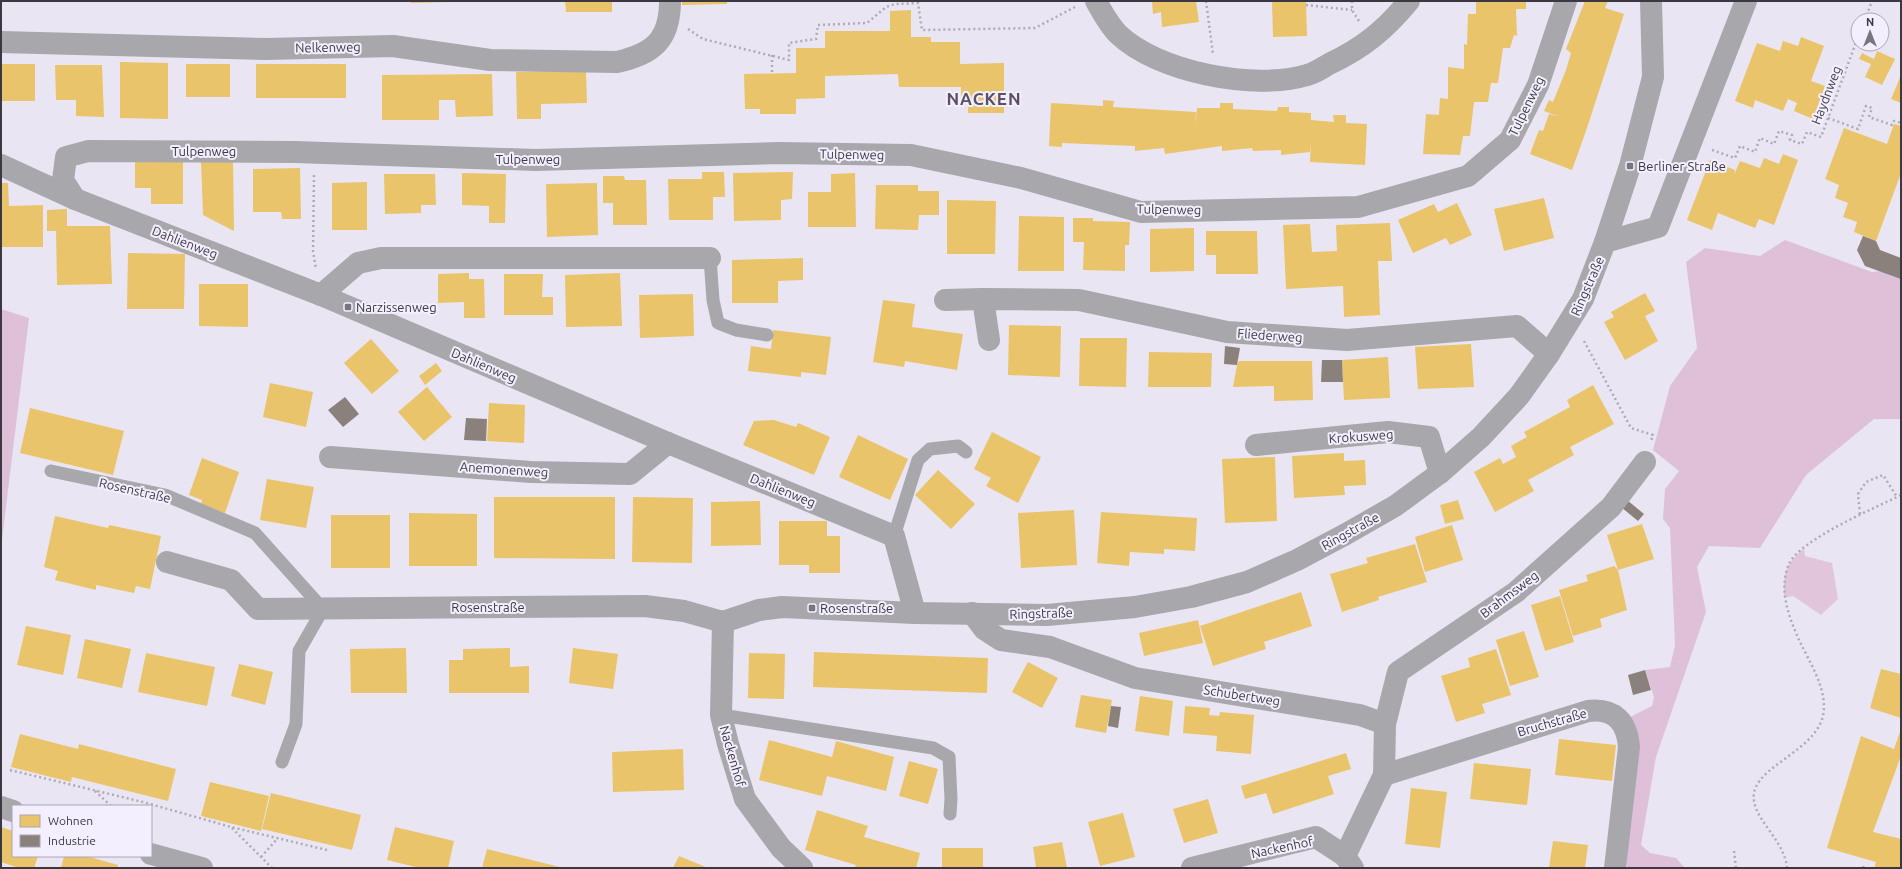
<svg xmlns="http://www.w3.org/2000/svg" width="1902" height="869" viewBox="0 0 1902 869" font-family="Ubuntu,sans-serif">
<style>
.green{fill:#e1c6db}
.forest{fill:#dec1d8}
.homes{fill:#e9c46a}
.industry{fill:#8a817c}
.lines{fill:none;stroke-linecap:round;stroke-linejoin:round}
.path{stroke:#aeabb2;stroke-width:2.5;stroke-dasharray:2 3;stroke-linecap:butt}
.service{stroke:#a8a7ac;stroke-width:13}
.minor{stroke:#a8a7ac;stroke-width:22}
.poi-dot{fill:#797580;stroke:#f4effe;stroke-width:1.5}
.labels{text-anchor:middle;stroke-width:4;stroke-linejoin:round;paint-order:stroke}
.street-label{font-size:13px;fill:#3c3842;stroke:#f4effe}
.poi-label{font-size:13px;fill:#3c3842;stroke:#f4effe;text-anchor:start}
.district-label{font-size:17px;font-weight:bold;letter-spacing:1px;fill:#5a5167;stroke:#f4effe}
</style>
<rect width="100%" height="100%" fill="#eae5f3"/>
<path class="green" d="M1804 548 1805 556 1832 563 1838 599 1821 615 1793 596 1784 598C1784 571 1784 567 1804 548Z"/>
<g class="forest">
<polygon points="1785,240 1872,272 1901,269 1901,419 1874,419 1806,475 1760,548 1709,546 1697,567 1706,612 1656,757 1641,845 1650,853 1676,858 1685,868 1627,868 1625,844 1630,717 1652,706 1654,697 1645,670 1670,667 1675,645 1670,528 1663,519 1665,489 1679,471 1653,450 1670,386 1697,348 1686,262 1705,248 1760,256"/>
<polygon points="1,309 29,318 1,548"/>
</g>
<g class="homes">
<polygon points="411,1 453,1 453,2 411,3"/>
<polygon points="565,1 612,1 612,12 566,12"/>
<polygon points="682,1 727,1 727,4 682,5"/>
<polygon points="1152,1 1196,1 1199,22 1162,27 1161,12 1153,14"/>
<polygon points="1272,1 1306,1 1307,36 1273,37"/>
<polygon points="1476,1 1526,1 1526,9 1516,9 1517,36 1514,35 1510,48 1503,48 1498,83 1491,83 1488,102 1474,102 1470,136 1463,136 1460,155 1423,154 1426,114 1439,115 1440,98 1448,99 1448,67 1464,69 1464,44 1467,45 1468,14 1476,14"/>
<polygon points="1585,1 1608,1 1605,8 1624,14 1587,128 1572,170 1530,154 1539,130 1543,131 1549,114 1560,117 1544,111 1549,100 1553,102 1566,70 1571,53 1566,49"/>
<polygon points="911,10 911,37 931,37 931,42 960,42 960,64 1004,63 1004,113 968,113 968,102 961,102 961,87 899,87 898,74 825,76 825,98 796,99 796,114 760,114 760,109 745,109 744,74 796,73 796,48 825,48 825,31 890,31 890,11"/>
<polygon points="1801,37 1824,46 1811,81 1825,86 1813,119 1794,111 1797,103 1788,99 1783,111 1755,100 1753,108 1735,101 1757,43 1780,51 1783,41 1798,46"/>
<polygon points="1877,51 1895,59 1882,85 1865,77 1871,64 1859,59 1862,53 1874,59"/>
<polygon points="120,62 168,63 168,119 120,118"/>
<rect x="1" y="64" width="34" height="37"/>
<rect x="186" y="64" width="44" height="33"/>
<rect x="256" y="64" width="90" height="34"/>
<polygon points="55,65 102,65 104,117 76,116 76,100 56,100"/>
<polygon points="586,71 587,103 541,104 541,119 517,119 516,72"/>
<polygon points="492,74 493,116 456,117 455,100 439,100 439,120 382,120 382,75"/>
<polygon points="1901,75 1901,103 1891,99"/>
<polygon points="1103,100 1114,101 1113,107 1196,112 1195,126 1197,108 1220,108 1220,103 1233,103 1233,109 1277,111 1278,107 1289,107 1289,112 1311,113 1311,120 1334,122 1333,115 1346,115 1346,123 1367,124 1365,165 1310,162 1311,141 1310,152 1281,155 1281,150 1253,151 1252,148 1222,151 1222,146 1165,154 1164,148 1135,151 1135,146 1062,143 1062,147 1049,146 1051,103 1103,106"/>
<polygon points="1894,124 1901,126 1901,173 1876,241 1854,232 1857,222 1843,217 1848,203 1835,198 1839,185 1825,179 1844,128 1887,144"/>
<polygon points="1783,154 1798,160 1774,225 1759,219 1755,228 1718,213 1712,230 1687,220 1710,160 1735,170 1734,175 1740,161 1760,168 1764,158 1779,164"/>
<polygon points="135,158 183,158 183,204 151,204 151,188 135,188"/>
<polygon points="201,160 233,160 234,231 203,215"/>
<polygon points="300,168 301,219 282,219 281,212 253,212 253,169"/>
<polygon points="702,172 724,172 725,197 713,197 713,220 669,220 668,179 702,179"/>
<polygon points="793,172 792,199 781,200 781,220 734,221 733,173"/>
<polygon points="462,173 506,174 505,223 489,223 489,206 462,205"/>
<polygon points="855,173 856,227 808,227 808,192 831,192 831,174"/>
<polygon points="384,174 435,174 436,205 421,205 421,213 385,214"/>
<polygon points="603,176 624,176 625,180 646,180 647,225 613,225 613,203 603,203"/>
<polygon points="367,182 367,230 332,230 332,183"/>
<polygon points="1,183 8,183 9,206 43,205 43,247 1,247"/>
<polygon points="597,183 598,235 547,237 546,184"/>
<polygon points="876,185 918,185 918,191 939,191 939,215 919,215 918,230 875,229"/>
<polygon points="1544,198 1554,238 1504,251 1494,209"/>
<polygon points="947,200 996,201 995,254 947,254"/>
<polygon points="1457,203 1472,235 1450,245 1446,238 1413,253 1398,220 1434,204 1438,212"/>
<polygon points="67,209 67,226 110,226 112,284 57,285 56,231 47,231 47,210"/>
<polygon points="1019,216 1064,217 1064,271 1018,271"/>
<polygon points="1073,218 1093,218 1093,221 1130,222 1129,245 1125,245 1125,271 1083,270 1084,242 1073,242"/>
<polygon points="1390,223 1392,261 1378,261 1380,315 1344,317 1343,286 1286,289 1283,225 1310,224 1312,252 1337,251 1336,225"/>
<polygon points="1194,228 1194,271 1150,272 1150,229"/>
<polygon points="1206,231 1257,231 1258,274 1216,274 1216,255 1206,255"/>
<polygon points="128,253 185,254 184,309 127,309"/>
<polygon points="803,258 803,280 778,281 778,303 732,303 732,260"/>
<polygon points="469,273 469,279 484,279 485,318 464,318 464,302 438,303 438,274"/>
<polygon points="620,273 622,326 566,327 565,275"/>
<polygon points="504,274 543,274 542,297 553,297 553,315 504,315"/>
<polygon points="199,284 248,284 248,327 199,326"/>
<polygon points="1645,293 1655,311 1645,316 1658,341 1625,360 1604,322 1614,317 1611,312"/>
<polygon points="693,294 694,336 640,338 639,295"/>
<polygon points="883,300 915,304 912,327 963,334 957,370 905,361 904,367 873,362"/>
<polygon points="1009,325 1061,326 1060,377 1008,375"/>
<polygon points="773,330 831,337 826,375 801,372 801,377 748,371 751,346 771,349"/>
<polygon points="1080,338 1127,338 1126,387 1079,386"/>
<polygon points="371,339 399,371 372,394 344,363"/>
<polygon points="1471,344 1474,387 1418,389 1415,347"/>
<polygon points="1149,352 1212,353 1211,387 1148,387"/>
<polygon points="1388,357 1390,398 1344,400 1342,360"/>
<polygon points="1239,361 1312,361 1313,400 1274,401 1274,386 1233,387 1237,365"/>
<polygon points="436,363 442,371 425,385 419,376"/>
<polygon points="270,383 313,392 306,427 263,417"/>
<polygon points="1593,385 1614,424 1570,447 1574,455 1528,480 1534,491 1495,512 1474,472 1500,458 1503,464 1516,457 1511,446 1527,437 1524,432 1570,407 1567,400"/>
<polygon points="427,387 452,417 424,441 398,412"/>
<polygon points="489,403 525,405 524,443 487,441"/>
<polygon points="30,408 124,431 113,475 20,453"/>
<polygon points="774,420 796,427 798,423 830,437 814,475 743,445 754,421"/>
<polygon points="992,432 1041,457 1018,503 986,486 991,478 974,469"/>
<polygon points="858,435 908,459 890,500 839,477"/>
<polygon points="1344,453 1344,461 1365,460 1366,485 1344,486 1345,495 1294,498 1292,456"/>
<polygon points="1275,457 1277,521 1225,523 1222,459"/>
<polygon points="202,458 239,472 225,513 201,504 202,500 189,495"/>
<polygon points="938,470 975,504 951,529 915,495"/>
<polygon points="267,479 314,487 306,528 260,520"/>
<polygon points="494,497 615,497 615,559 494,558"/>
<polygon points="633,497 693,498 692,563 632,562"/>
<polygon points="1458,500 1464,519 1445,524 1440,505"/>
<polygon points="760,501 761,545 711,546 711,502"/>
<polygon points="1074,510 1077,565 1021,568 1018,513"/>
<polygon points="1101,512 1197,518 1195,551 1164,549 1164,554 1130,552 1129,566 1097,563"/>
<polygon points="409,513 477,514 477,566 409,566"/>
<rect x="331" y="515" width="59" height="53"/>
<polygon points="55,516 108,528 109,525 161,536 150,589 136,586 134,593 96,585 96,590 55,580 58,571 44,567"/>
<polygon points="779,521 827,521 827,536 840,536 840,573 809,573 809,565 779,565"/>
<polygon points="1642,524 1654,559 1618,570 1607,535"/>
<polygon points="1452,525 1463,560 1425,572 1415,537"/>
<polygon points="1415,544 1427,582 1378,597 1379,600 1342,612 1330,574 1368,563 1366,558"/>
<polygon points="1614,566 1618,570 1627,610 1600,619 1602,627 1573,636 1559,590 1588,581 1586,575"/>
<polygon points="1301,592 1312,626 1264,642 1266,649 1213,666 1200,626"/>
<polygon points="1560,596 1574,642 1545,651 1531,605"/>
<polygon points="1198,620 1203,643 1144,656 1139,633"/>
<polygon points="26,626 71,635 63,675 17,665"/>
<polygon points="1524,631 1539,677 1510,686 1496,640"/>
<polygon points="85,639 131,649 122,688 77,678"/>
<polygon points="406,648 407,693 351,693 350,649"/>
<polygon points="510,648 510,667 529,666 529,693 449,693 449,660 463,660 463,649"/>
<polygon points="573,648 618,654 613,689 569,683"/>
<polygon points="1496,649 1511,695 1482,704 1485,713 1456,722 1441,676 1470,667 1468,658"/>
<polygon points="814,652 988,658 987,693 813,687"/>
<polygon points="146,653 215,667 207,706 138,692"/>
<polygon points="749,653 785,654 784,699 748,698"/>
<polygon points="1028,662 1058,678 1042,708 1012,692"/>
<polygon points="239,664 273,672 265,705 231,696"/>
<polygon points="1881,669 1901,674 1901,718 1870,708"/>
<polygon points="1081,695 1112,700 1106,733 1075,727"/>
<polygon points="1140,696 1173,701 1169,736 1135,731"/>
<polygon points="1185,706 1210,708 1209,715 1219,716 1220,712 1254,715 1251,754 1216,751 1217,736 1183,733"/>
<polygon points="1901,729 1901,756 1873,832 1901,839 1901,868 1874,868 1876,862 1827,848 1861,736 1894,749"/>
<polygon points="20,734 78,749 79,744 176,769 168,801 72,777 71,782 11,767"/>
<polygon points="1559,739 1616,745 1612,781 1555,775"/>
<polygon points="769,740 832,757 836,741 894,757 886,791 827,776 822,796 759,780"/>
<polygon points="683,749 684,790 613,792 612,752"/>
<polygon points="1346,753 1351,769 1328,776 1334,794 1273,814 1266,793 1245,799 1241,786"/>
<polygon points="909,761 938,769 928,804 899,796"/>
<polygon points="1474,763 1531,769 1527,805 1470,799"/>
<polygon points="210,782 269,796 261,831 201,816"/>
<polygon points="1411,788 1447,792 1440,848 1405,844"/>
<polygon points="271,793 361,815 352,850 262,829"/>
<polygon points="1208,799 1218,833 1184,843 1173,809"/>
<polygon points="817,810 868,826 864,837 920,853 916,868 855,868 856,865 805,850"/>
<polygon points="1123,813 1135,857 1100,866 1088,822"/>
<polygon points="1,827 13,831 13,856 38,856 34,868 19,868 1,862"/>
<polygon points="395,827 454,841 448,868 420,868 387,860"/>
<polygon points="1553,841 1588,845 1585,868 1549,868"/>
<polygon points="1062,842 1067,868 1036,868 1033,847"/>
<rect x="942" y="848" width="41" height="20"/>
<polygon points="487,849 560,867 560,868 482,868"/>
<polygon points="64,856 86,856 118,865 117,868 61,868"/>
<polygon points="679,856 708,868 673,868"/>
</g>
<g class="industry">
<polygon points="1863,236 1876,241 1880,250 1901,258 1901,279 1865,266 1857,250"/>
<polygon points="1225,346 1240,348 1237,365 1224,364"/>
<polygon points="1322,360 1342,360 1343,382 1321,382"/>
<polygon points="345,397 359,414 343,427 328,410"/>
<polygon points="466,418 487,419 486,441 464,440"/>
<polygon points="1627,500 1644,514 1638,521 1621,507"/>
<polygon points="1645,670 1651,690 1633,695 1628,675"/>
<polygon points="1111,706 1121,707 1118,728 1108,726"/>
</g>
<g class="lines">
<g class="path">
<polyline points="1206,1 1213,54"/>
<polyline points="1352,1 1352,10 1359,21"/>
<polyline points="1306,5 1352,10"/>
<polyline points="1865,20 1872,1"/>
<polyline points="688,29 703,39 789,60 789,43 816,39 818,25 867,23 886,7 895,4 918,3 922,30 1035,28 1075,7"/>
<polyline points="772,55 772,73"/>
<polyline points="1828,118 1858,129 1866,106 1872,108 1869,117 1892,125 1894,121 1901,123"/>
<polyline points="1712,150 1735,158 1740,146 1755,152 1760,138 1774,144 1779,131 1792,135 1790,140 1802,144 1807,132 1821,137 1858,37"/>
<polyline points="314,175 313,251 316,269"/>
<polyline points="1584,341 1631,428 1653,435 1651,441"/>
<polyline points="1860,514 1858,494 1866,482 1883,475 1897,497"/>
<polyline points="10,770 143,802 231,827 327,850"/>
<polyline points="95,791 111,806"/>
<polyline points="232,828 272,868"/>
<polyline points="1734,851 1736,868"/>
<polyline points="261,857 278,838"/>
<path d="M1787 868C1785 842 1757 822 1754 801 1748 765 1824 752 1824 707 1824 684 1809 661 1800 642 1789 618 1778 589 1789 564 1799 540 1877 507 1901 495"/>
<polyline points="1863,868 1864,865"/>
</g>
<g class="service">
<polyline points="710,258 713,300 718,323 736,330 767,335"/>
<polyline points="51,471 165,495 255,533 323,609 299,651 296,724 282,762"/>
<polyline points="894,536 918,460 930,449 958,446 966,452"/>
<polyline points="721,715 933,748 949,757 951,799 950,814"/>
</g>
<g class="minor">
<path d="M1096 1C1102 12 1109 25 1118 34 1157 72 1255 91 1307 75 1315 73 1322 68 1329 64 1363 48 1385 30 1409 1"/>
<path d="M1 42 266 49 393 46 490 60 617 62C653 54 670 40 670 1"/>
<polyline points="1,165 75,199 321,295 668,443 894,536 915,613"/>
<polyline points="75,199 63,180 66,157 88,151 295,152 536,160 779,153 911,155 1021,178 1141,212 1358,207 1468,176 1510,140 1538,85 1566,1"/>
<polyline points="1605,242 1658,227 1746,1"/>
<polyline points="321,295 358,263 381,258 710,258"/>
<polyline points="983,299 989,340"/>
<polyline points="945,300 983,299 1079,300 1227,332 1347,340 1517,326 1549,354"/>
<polyline points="1256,445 1388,432 1429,437 1440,473"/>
<polyline points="330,457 531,472 630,474 668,443"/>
<polyline points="167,562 231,580 258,609 645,606 684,611 723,622"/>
<polyline points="972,613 984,629 1001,640 1050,647 1135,678 1360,715 1385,724"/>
<polyline points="723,622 759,610 782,607 915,613 1047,615 1135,607 1191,597 1247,582 1297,560 1346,534 1395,506 1440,473 1481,437 1519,396 1549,354 1583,299 1605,242 1630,166 1653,77 1651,1"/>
<polyline points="723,622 721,715 728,744 745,799 781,848 802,868"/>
<path d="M1384 775 1588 711C1615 708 1627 722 1629 747L1615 868"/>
<polyline points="1,807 13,811"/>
<polyline points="151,854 202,868"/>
<polyline points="1345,856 1384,775 1385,724 1398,672 1516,592 1611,507 1645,462"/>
<polyline points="1192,868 1316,837 1345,856 1353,868"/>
</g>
</g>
<g class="poi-dot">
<rect x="1626" y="162" width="8" height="8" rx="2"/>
<rect x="344" y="303" width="8" height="8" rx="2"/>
<rect x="808" y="604" width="8" height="8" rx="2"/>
</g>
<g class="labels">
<g class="street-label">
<text transform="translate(328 47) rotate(-1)" y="5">Nelkenweg</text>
<text transform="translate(1826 95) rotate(-69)" y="5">Haydnweg</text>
<text transform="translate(1526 106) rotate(-64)" y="5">Tulpenweg</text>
<text x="204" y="156">Tulpenweg</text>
<text transform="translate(852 154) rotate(1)" y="5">Tulpenweg</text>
<text x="528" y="164">Tulpenweg</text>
<text transform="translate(1169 209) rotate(1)" y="5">Tulpenweg</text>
<text transform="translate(185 242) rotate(21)" y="5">Dahlienweg</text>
<text transform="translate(1587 286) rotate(-66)" y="5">Ringstraße</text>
<text transform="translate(1270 335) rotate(4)" y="5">Fliederweg</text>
<text transform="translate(484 365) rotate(23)" y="5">Dahlienweg</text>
<text transform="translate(1361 436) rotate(-4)" y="5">Krokusweg</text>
<text transform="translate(504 469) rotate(4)" y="5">Anemonenweg</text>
<text transform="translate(135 490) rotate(13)" y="5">Rosenstraße</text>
<text transform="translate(783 490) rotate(22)" y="5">Dahlienweg</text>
<text transform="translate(1350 531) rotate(-29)" y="5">Ringstraße</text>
<text transform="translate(1509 594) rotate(-37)" y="5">Brahmsweg</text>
<text x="488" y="612">Rosenstraße</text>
<text transform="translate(1041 613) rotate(-2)" y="5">Ringstraße</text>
<text transform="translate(1242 695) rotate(9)" y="5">Schubertweg</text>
<text transform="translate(1552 722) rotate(-16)" y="5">Bruchstraße</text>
<text transform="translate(733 756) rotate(74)" y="5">Nackenhof</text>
<text transform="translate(1282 847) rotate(-12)" y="5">Nackenhof</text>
</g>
<g class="poi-label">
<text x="1638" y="171">Berliner Straße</text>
<text x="356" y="312">Narzissenweg</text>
<text x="820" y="613">Rosenstraße</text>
</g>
<g class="district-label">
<text x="984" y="105">NACKEN</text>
</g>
</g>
<rect width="1902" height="869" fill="none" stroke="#3c3842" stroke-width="4"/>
<rect x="12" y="805" width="140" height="52" fill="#f4effe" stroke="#aaa6b3"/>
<rect x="20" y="815" width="20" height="12" fill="#e9c46a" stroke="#aaa6b3"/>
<text x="48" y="825" font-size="12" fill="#3c3842">Wohnen</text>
<rect x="20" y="835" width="20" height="12" fill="#8a817c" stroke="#aaa6b3"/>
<text x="48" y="845" font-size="12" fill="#3c3842">Industrie</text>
<g transform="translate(1870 32)"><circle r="19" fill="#f4effe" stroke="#aaa6b3"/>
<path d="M0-3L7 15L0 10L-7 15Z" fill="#797580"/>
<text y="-6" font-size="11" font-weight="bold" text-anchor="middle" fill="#3c3842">N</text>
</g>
</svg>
